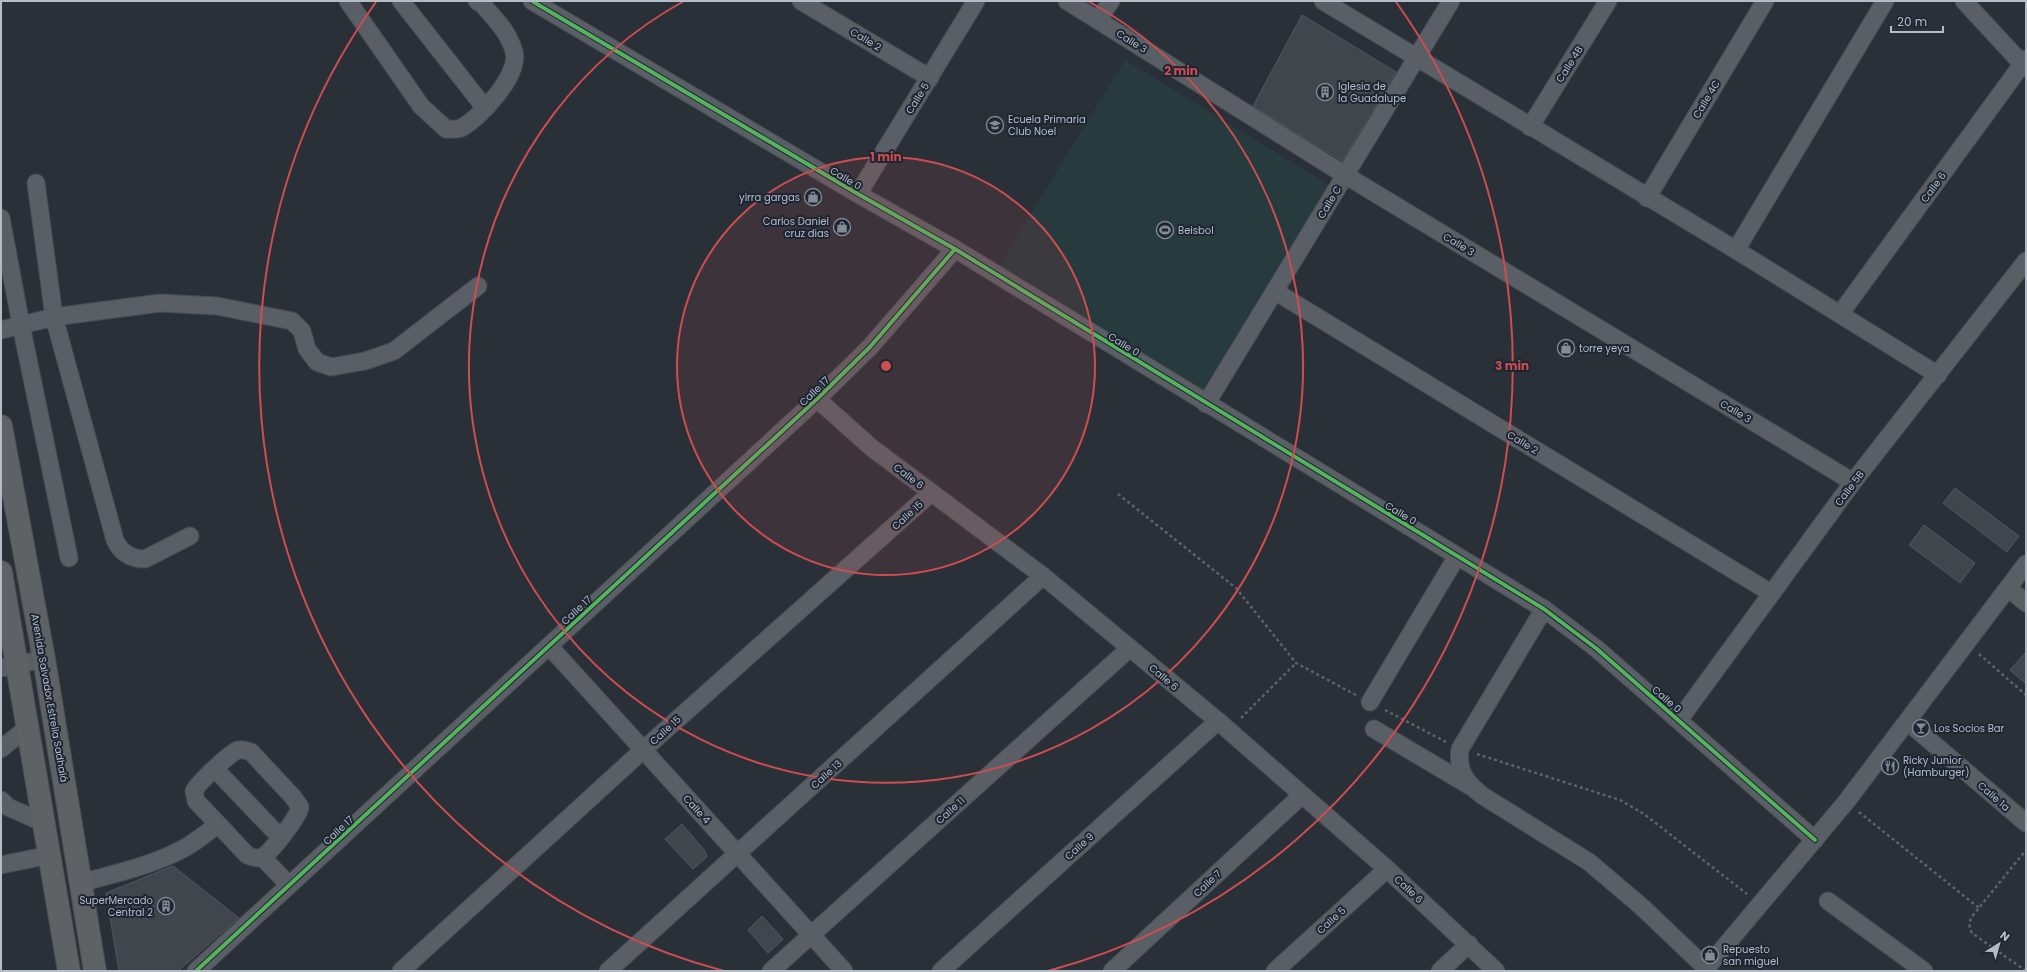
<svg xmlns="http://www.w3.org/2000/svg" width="2027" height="972" viewBox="0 0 2027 972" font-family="Poppins,sans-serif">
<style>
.green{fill:#273a3d}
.building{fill:#41464c;stroke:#52575f}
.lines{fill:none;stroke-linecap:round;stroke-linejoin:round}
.minor-casing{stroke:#484c52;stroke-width:19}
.highway-casing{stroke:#474c53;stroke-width:24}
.path{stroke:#5d6369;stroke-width:2.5;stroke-dasharray:3 3;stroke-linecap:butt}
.minor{stroke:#5a5e65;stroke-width:17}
.highway{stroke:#5f6265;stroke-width:22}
.cycleway-casing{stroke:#1d2632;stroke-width:6}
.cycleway{stroke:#56b35d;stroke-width:4}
.ring{fill:none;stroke:#ce4d50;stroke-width:2}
.labels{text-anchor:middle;stroke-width:4;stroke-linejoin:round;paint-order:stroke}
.street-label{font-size:10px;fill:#b4bcc8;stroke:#1d2632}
.poi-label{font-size:10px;fill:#b4bcc8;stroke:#1d2632;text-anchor:start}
.centre{fill:#ce4d50;stroke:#1d2632;stroke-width:2}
.ring-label{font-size:12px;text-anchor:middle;font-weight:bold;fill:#ce4d50;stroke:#1d2632;stroke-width:4;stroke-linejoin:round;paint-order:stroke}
</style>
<rect width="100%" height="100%" fill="#2a3037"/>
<polygon class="green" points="1125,60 1334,188 1206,398 995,272"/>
<g class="building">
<polygon points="1302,15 1396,72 1342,161 1253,106"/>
<polygon points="1955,488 2019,536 2007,552 1943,503"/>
<polygon points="1924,525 1975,563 1960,583 1909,545"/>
<polygon points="2026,652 2026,684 2010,670"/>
<polygon points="682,824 705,851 707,857 693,869 665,839"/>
<polygon points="173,866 239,918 178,971 119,971 106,893"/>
<polygon points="762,916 783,939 768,953 748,930"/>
</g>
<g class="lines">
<g class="minor-casing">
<g id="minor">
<path d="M348 1 421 106 446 129C450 129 458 130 461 128 480 118 520 75 514 52 509 32 495 19 482 4L477 1"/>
<polyline points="401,1 485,108"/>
<polyline points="532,1 858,194 955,249 1544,609 1597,649 1815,840"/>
<polyline points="801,1 930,78"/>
<polyline points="1067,1 1345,175 1853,482"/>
<polyline points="1323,1 1736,250 1938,375"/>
<polyline points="1964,1 2026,68"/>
<polyline points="1098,20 1111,1"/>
<polyline points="1530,127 1608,1"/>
<path d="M36 183 54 317 115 540C121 553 131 559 145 559L190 536"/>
<polyline points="858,194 976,1"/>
<polyline points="1647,198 1765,1"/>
<polyline points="1,218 21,325 69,558"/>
<polyline points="1736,250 1885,1"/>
<polyline points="1276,292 1771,593"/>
<polyline points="1840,314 2026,59"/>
<polyline points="1,330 54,317 160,303 217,306 292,321 302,331 307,349 317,362 331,367 365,361 394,351 478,286"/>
<polyline points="817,399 872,448 1043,576 1218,721 1387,869 1496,971"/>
<polyline points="1206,404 1451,1"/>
<polyline points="2008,588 2026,603"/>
<path d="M1544 609 1460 749C1457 771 1466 783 1483 796L1589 862 1642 907 1706 968"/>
<polyline points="549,646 844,971"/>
<polyline points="1,668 44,659"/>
<polyline points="1370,702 1457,556"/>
<polyline points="1679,720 1853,482 2026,261"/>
<polyline points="1908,722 2026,823"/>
<polyline points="1374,729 1470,786"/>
<polyline points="1,749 28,727"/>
<polyline points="215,769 280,837"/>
<polyline points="1,800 8,807 44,823"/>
<polyline points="262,857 289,885"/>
<polyline points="1,865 50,855"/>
<path d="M81 883C116 873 156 865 188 846 198 840 208 832 218 824L247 855C251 857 257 859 262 857 270 854 299 816 300 807L293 797 251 752C246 750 243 749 238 750 230 753 198 783 194 791L196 801 218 824"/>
<polyline points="1828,901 1924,971"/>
<polyline points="196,971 817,399 870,347 955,249"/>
<polyline points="401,971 643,750 931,493"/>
<polyline points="608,971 1043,576"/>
<polyline points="771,971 1130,648"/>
<polyline points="941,971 1218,721"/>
<polyline points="1112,971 1302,795"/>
<polyline points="1275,971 1387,869"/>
<polyline points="1440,971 1469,944"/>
<polyline points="1704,971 1846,802 2026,564"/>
</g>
</g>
<g class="highway-casing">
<g id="highway">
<polyline points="1,426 44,659 95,971"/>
<polyline points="1,572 69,971"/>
</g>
</g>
<g class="path">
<polyline points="1118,494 1236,588 1296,663 1356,695"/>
<polyline points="1979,654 2026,695"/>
<polyline points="1385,710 1446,742"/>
<polyline points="1241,718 1296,663"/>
<polyline points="1477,754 1620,800 1644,814 1747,894"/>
<polyline points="1859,812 1979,908"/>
<path d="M2026 971 1972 933C1968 925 1969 921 1974 914L2026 850"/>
</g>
<use href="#minor" class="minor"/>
<use href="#highway" class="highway"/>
<g class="cycleway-casing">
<g id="cycleway">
<polyline points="532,1 858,194 955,249 1544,609 1597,649 1815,840"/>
<polyline points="196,971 817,399 870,347 955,249"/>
</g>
</g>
<use href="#cycleway" class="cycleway"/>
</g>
<circle cx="886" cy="366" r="209" fill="#ce4d50" fill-opacity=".12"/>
<g class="ring">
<circle cx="886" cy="366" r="209"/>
<path d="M1088 1A417 417 0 1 1 684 1"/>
<path d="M724 971A626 626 0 0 1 376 2M1396 2A626 626 0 0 1 1048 971"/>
</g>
<defs>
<g id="building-ring" transform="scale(0.9)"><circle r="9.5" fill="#1d2632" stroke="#848b95" stroke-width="1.5"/><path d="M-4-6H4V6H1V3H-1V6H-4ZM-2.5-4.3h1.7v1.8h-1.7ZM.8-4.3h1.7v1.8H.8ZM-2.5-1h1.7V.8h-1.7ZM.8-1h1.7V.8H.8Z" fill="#848b95"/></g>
<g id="school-ring" transform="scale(0.9)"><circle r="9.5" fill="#1d2632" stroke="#848b95" stroke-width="1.5"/><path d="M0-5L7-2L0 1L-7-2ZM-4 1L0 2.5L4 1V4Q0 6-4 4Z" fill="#848b95"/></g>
<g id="shop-ring" transform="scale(0.9)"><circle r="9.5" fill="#1d2632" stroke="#848b95" stroke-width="1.5"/><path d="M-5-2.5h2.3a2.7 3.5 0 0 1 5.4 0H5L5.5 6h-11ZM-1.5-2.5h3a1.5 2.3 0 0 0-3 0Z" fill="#848b95"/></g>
<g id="stadium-ring" transform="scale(0.9)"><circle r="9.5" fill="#1d2632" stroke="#848b95" stroke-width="1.5"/><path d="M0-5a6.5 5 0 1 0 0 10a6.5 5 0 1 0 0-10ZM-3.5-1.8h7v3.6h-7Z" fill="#848b95"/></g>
<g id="bar-ring" transform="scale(0.9)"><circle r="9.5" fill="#1d2632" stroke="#848b95" stroke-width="1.5"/><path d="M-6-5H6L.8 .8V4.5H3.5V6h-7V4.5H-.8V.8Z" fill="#848b95"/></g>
<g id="restaurant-ring" transform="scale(0.9)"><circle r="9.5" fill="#1d2632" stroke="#848b95" stroke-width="1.5"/><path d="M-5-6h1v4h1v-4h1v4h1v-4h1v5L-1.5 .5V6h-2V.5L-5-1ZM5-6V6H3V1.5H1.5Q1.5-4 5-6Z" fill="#848b95"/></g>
</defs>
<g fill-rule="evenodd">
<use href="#building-ring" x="1325" y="92"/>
<use href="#school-ring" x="995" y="125"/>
<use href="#shop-ring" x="813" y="197"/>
<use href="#shop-ring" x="842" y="227"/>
<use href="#stadium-ring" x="1165" y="230"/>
<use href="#shop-ring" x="1566" y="348"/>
<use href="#bar-ring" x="1921" y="728"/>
<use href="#restaurant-ring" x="1890" y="766"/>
<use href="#building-ring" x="166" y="906"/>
<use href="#shop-ring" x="1710" y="955"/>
</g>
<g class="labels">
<g class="street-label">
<text transform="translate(866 39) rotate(31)" y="4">Calle 2</text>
<text transform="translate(1132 41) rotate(32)" y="4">Calle 3</text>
<text transform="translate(1569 64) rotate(-58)" y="4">Calle 4B</text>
<text transform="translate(917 98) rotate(-58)" y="4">Calle 5</text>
<text transform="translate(1706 99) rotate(-59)" y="4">Calle 4C</text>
<text transform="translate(846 178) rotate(31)" y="4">Calle 0</text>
<text transform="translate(1933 187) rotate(-54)" y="4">Calle 6</text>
<text transform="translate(1329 202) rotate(-59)" y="4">Calle C</text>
<text transform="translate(1459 244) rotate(31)" y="4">Calle 3</text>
<text transform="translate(1124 344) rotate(32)" y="4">Calle 0</text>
<text transform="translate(814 391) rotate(-44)" y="4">Calle 17</text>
<text transform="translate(1736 411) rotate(31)" y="4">Calle 3</text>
<text transform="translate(1523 442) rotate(31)" y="4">Calle 2</text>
<text transform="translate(909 476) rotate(37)" y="4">Calle 6</text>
<text transform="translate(1849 488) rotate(-53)" y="4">Calle 5B</text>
<text transform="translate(1401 513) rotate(31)" y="4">Calle 0</text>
<text transform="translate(907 515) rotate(-42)" y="4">Calle 15</text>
<text transform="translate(576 610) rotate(-43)" y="4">Calle 17</text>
<text transform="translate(1164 677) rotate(40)" y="4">Calle 6</text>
<text transform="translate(50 698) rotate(80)" y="4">Avenida Salvador Estrella Sadhalá</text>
<text transform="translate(1667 699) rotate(41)" y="4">Calle 0</text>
<text transform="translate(665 730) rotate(-42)" y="4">Calle 15</text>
<text transform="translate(826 774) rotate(-42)" y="4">Calle 13</text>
<text transform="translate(1994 796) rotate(41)" y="4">Calle 1a</text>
<text transform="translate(697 809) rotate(48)" y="4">Calle 4</text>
<text transform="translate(950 810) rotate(-42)" y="4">Calle 11</text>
<text transform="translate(338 830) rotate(-43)" y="4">Calle 17</text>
<text transform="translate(1079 846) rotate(-42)" y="4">Calle 9</text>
<text transform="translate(1207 883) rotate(-43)" y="4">Calle 7</text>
<text transform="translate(1409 889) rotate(43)" y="4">Calle 6</text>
<text transform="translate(1331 920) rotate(-42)" y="4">Calle 5</text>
</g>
<g class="poi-label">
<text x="1338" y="90">Iglesia de<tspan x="1338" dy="12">la Guadalupe</tspan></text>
<text x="1008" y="123">Ecuela Primaria<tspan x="1008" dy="12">Club Noel</tspan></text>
<text x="800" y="201" text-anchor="end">yirra gargas</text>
<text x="829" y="225" text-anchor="end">Carlos Daniel<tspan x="829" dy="12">cruz dias</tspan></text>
<text x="1178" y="234">Beisbol</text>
<text x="1579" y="352">torre yeya</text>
<text x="1934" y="732">Los Socios Bar</text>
<text x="1903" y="764">Ricky Junior<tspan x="1903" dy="12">(Hamburger)</tspan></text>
<text x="153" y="904" text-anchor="end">SuperMercado<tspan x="153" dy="12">Central 2</tspan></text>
<text x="1723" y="953">Repuesto<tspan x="1723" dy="12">san miguel</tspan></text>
</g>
</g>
<circle cx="886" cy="366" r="6" class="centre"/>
<g class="ring-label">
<text x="1181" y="75">2 min</text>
<text x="886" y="161">1 min</text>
<text x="1512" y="370">3 min</text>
</g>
<rect width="2027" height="972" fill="none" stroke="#b4bcc8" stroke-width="4"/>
<g transform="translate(1999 944) rotate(37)" stroke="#1d2632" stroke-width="3" paint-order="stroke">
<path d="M0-3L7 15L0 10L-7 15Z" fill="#b4bcc8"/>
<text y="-6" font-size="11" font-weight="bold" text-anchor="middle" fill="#b4bcc8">N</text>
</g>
<path d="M1891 26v6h52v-6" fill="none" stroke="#b4bcc8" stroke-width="2"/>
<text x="1897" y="26" font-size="12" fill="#b4bcc8" stroke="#1d2632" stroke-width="3" paint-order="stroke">20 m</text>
</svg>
